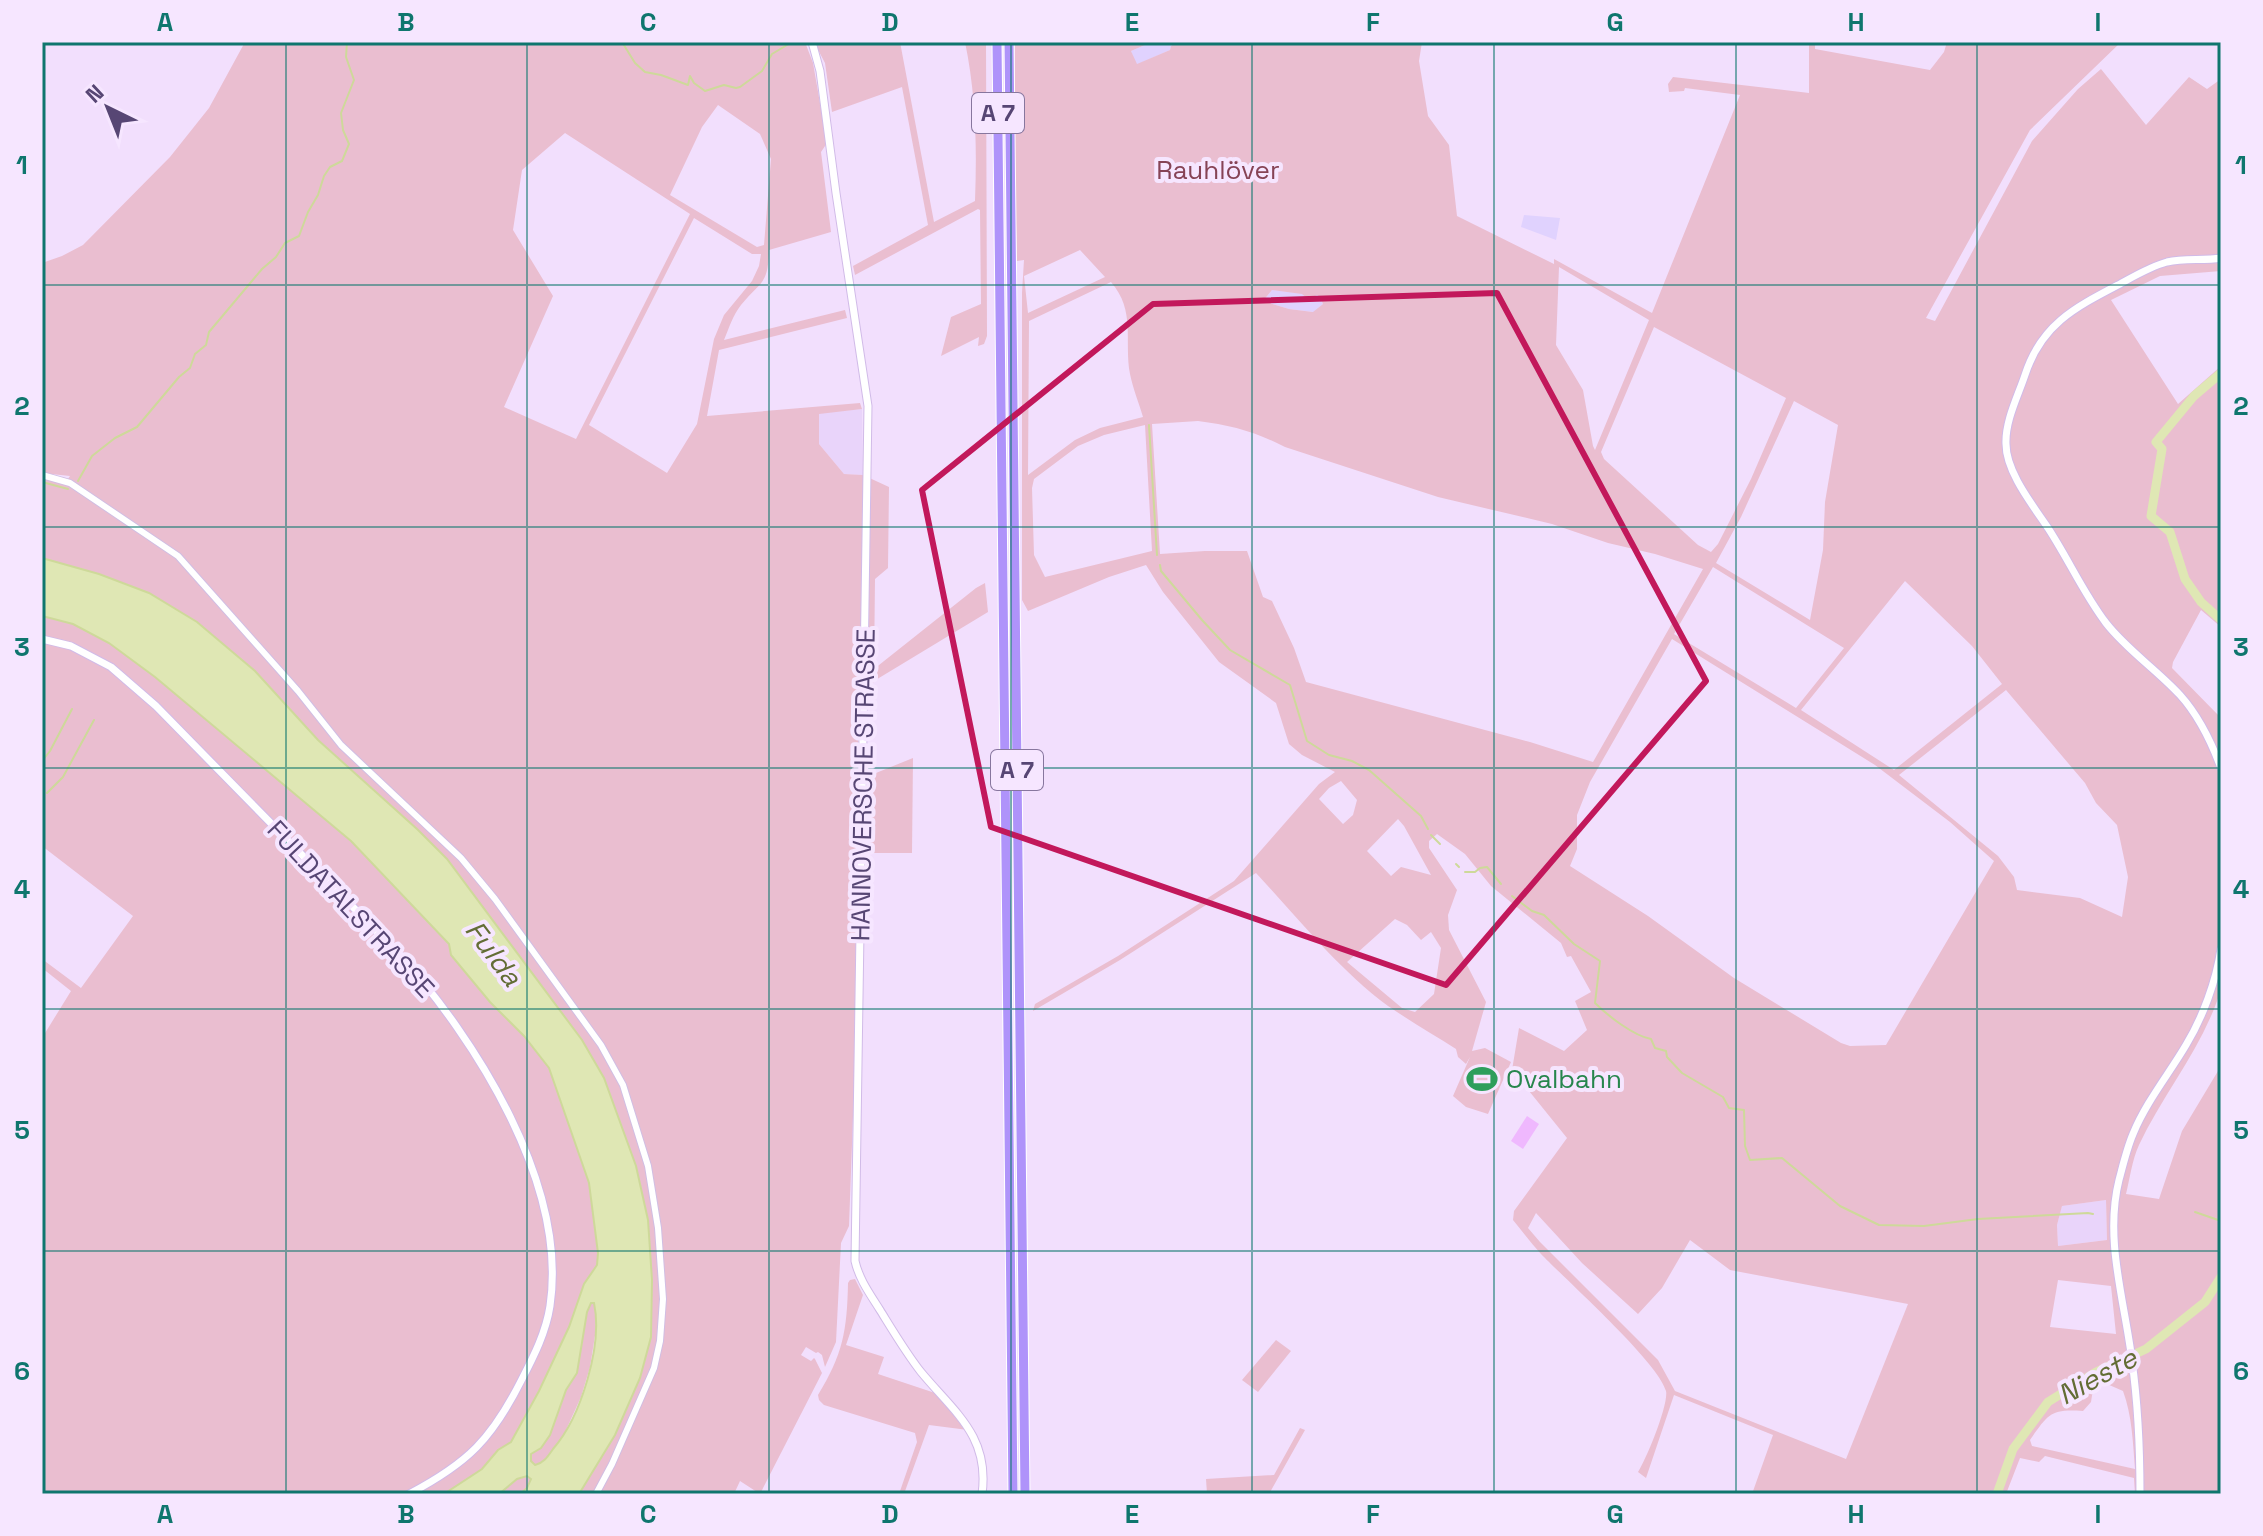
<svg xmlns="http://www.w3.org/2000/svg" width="2263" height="1536" viewBox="0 0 2263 1536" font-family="'Space Grotesk',sans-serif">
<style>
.residential{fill:#e9d4fa}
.commercial{fill:#e0d2fe}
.green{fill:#eabed0;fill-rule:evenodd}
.sand{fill:#efb8fe}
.water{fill:#dfe7b4;stroke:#ced99a;stroke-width:2;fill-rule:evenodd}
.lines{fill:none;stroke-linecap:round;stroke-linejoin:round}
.stream{stroke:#ced99a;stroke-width:2}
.river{stroke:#dfe7b4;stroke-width:9}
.tertiary-casing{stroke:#d0bee3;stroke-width:8}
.secondary-casing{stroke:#d1bbe8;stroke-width:9}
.motorway-casing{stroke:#fff;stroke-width:11}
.tertiary{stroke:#fff;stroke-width:6}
.secondary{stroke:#fff;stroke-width:7}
.motorway{stroke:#af93fa;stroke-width:9}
.marked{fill:none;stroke:#c2185b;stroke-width:6;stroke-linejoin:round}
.grid{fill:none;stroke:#0f766e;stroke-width:2;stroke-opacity:0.55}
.labels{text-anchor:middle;stroke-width:8;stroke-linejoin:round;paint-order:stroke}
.shield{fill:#f6e6ff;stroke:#87769e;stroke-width:2}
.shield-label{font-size:24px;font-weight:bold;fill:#574674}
.park-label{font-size:26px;fill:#864356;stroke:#f6e6ff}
.street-label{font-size:26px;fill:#574674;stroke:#f6e6ff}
.leisure-label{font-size:26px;fill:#27864d;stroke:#f6e6ff;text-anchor:start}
.water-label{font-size:28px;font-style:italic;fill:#636d35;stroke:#f6e6ff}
.neatline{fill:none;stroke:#0f766e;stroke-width:3}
.grid-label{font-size:26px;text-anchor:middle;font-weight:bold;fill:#0f766e}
</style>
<rect width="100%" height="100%" fill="#f2dffd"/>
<g class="residential">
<polygon points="862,409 863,475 844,474 819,444 819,413"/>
<polygon points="2106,1200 2107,1240 2058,1246 2057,1225 2062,1206"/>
</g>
<g class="commercial">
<polygon points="1152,42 1177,42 1171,46 1170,50 1136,65 1131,51"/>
<polygon points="1524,215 1560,218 1556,240 1521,227"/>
<polygon points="1272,290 1317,295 1320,297 1323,304 1314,312 1289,309 1263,301"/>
</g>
<g class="green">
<path d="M245 42H805L813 63 827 143 821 152 831 232 769 250C768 286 761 280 741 305 733 315 729 328 724 340L845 310 847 318 719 350 707 416 860 403 862 409 819 414V444L844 474 863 475 889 487 888 568 875 579 874 669 976 588 985 583 988 612 874 681 871 688 859 693 854 1089 849 1226 841 1243 836 1342 825 1367 822 1355 818 1352 816 1353 806 1347 801 1355 811 1361 814 1358 815 1359 822 1373 760 1494 740 1481 734 1494H579L615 1435 640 1378 651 1337 652 1280 648 1220 582 1040 447 859 417 829 318 740 255 671 197 622 149 593 99 574 42 558V478L62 477 68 479 70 476 42 473V263L62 256 83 245 170 157 209 108ZM718 105 760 134 771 159 764 245 757 247 670 195 702 127ZM565 133 690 214 576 439 504 407 553 296 513 230 522 170ZM694 218 752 254H761L759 266 752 281 724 315 714 339 697 424 667 473 589 425Z"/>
<path d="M814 42H900L934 222 975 201C977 147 976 95 965 42H986L987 336 984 344 978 346 979 337 941 356 951 317 981 304 980 210 978 209 855 275 853 266 928 225 902 87 832 112 825 63Z"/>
<path d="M1015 42H1152L1131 51 1137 64 1170 50 1171 46 1177 42H1422L1419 61 1428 116 1449 145 1457 216 1554 264V259L1652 313 1740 95 1685 88 1684 91 1669 92 1668 84 1673 77 1809 93V42H1815V49L1930 70 1944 52 1947 42H2121L2030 130 1926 318 1935 321 2032 141 2078 89 2101 69 2146 125 2189 77 2207 89 2221 79V271L2160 276 2111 300 2178 404 2221 366V627L2201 610 2173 662 2172 668 2221 718V989C2204 1046 2164 1092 2139 1145 2132 1160 2130 1178 2126 1194L2159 1199 2182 1131 2221 1066V1494H2135L2134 1478 2045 1456 2039 1462 2020 1458 2006 1494H1752L1773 1435 1674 1395 1646 1478 1638 1472C1646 1460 1669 1404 1666 1391 1659 1363 1565 1279 1541 1254 1531 1243 1522 1231 1513 1220L1514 1211 1567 1138 1512 1070 1519 1028 1564 1051 1587 1030 1575 1001 1591 992 1571 956 1567 957 1561 943 1491 886 1465 854 1437 834 1429 841V848L1457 890 1448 915 1449 930 1486 1002 1472 1051 1485 1048 1511 1062 1488 1114 1466 1107 1453 1096 1470 1057 1466 1064 1458 1057 1456 1049C1434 1035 1410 1021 1388 1006 1338 969 1298 918 1256 873L1120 960 1033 1011 1035 1004 1118 956 1234 881 1319 784 1335 772 1302 755 1289 744 1276 703 1219 662 1163 592 1146 565 1109 577 1028 611 1022 600V293L1024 260 1017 261 1014 149ZM1080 250 1105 277 1028 313 1024 276ZM1559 267 1649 320 1595 450 1593 446 1583 390 1556 345ZM1111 282C1136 311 1124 340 1130 374 1133 389 1139 403 1143 417L1100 428 1075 440 1028 475 1029 321ZM1272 290 1302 294 1308 299 1317 295 1320 297 1323 304 1313 312 1289 309 1263 301ZM1654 327 1786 398 1751 479 1718 544 1711 552 1698 545 1604 459 1601 452ZM1794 401 1838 425 1825 502 1823 550 1810 620 1716 563 1741 517ZM1198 421C1231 425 1256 432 1285 447L1438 497 1552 524 1608 543 1655 554 1703 569 1593 762 1530 742 1306 682 1294 648 1272 601 1263 597 1247 551H1205L1160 554 1152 424ZM1145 425 1152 551 1045 577 1034 555 1032 488 1034 479 1078 446 1104 435ZM1713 567 1844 648 1796 708 1674 634ZM1905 581 1972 646 2002 684 1894 770 1801 710ZM1672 639 1875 765 1950 822 1994 861 1886 1045 1850 1046 1841 1043 1734 978 1648 916 1570 866 1577 849V815L1590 782ZM2006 690 2085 783 2096 803 2117 825 2128 877 2122 917 2080 898 2017 890 2014 877 1998 856 1899 775ZM1341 781 1357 800 1353 815 1343 824 1319 799 1329 788ZM1398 819 1404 826 1431 875 1401 867 1391 876 1367 851ZM1395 919 1407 925 1421 940 1431 932 1441 948 1434 994 1415 1012 1402 1008 1347 962ZM2106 1200 2107 1240 2058 1246 2057 1225 2062 1206ZM1536 1213 1582 1263 1638 1314 1662 1288 1690 1240 1730 1270 1908 1304 1846 1459 1675 1391 1658 1360 1540 1242 1528 1228ZM2058 1280 2111 1286 2116 1334 2050 1327ZM2107 1384 2123 1391C2132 1415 2133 1443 2135 1469L2032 1446 2030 1440C2049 1413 2051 1409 2083 1411L2091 1402 2093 1389Z"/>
<polygon points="42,616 73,624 109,643 155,677 351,841 449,944 451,955 490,1002 524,1036 549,1068 589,1183 595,1221 599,1269 594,1302 597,1323 590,1367 581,1397 561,1441 531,1478 527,1488 520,1494 42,1494 42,1038 71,991 42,968 42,959 81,988 133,916 42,846"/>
<polygon points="913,758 912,853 868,853 869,786 871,775"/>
<path d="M855 1279 863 1295 846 1345 884 1357 878 1374 935 1393 968 1430 929 1425 904 1494H899L917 1442 915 1433 824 1405 819 1400 818 1395C843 1354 847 1331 848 1283L850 1280Z"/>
<polygon points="1276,1340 1291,1351 1258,1392 1242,1380"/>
<polygon points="1300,1428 1305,1430 1269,1494 1207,1494 1206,1479 1274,1475"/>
</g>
<polygon class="sand" points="1527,1116 1539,1124 1523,1149 1511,1141"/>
<path class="water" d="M42 558 99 574 149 593 197 622 255 671 318 740 417 829 447 859 582 1040 604 1078 636 1166 648 1220 652 1280 651 1337 640 1378 615 1435 579 1494H520L527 1488 531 1479 527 1476 517 1479 499 1494H444L482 1469 498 1450 511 1442 539 1391 569 1327 584 1284 597 1265 598 1253 589 1183 549 1068 524 1036 490 1002 451 955 449 944 351 841 155 677 109 643 73 624 42 616ZM591 1303H594C603 1345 581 1417 553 1449 548 1456 544 1463 535 1465L531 1461V1454L541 1448 550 1435 566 1390 577 1373 587 1312Z"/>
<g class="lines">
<g class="stream">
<polyline points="622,42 635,63 645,72 661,75 688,85 690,76 694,83 705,91 724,85 736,88 740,87 762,71 772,54 792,42"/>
<polyline points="1149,425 1157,555"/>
<polyline points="78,481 92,456 115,438 137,427 179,377 190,368 195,354 206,345 209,332 262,269 276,257 285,243 299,236 308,212 318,195 324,176 330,167 342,161 349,144 343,130 341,113 354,80 346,57 347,42"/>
<polyline points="42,482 68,489"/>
<polyline points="1160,565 1161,571 1202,620 1230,650 1290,685 1307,741 1329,755 1352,761 1369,770 1421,816 1428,829"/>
<polyline points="42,761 50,751 72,709"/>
<polyline points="47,793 63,777 94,720"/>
<polyline points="1431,835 1440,844"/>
<polyline points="1456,864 1459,867"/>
<polyline points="1465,872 1475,872 1480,868 1487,867 1501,884"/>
<path d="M1512 896 1532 911 1544 915 1574 944 1600 961 1595 1003C1608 1016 1634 1036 1651 1039L1655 1048 1666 1051 1667 1057 1682 1073 1723 1097 1729 1108 1744 1110 1745 1146 1750 1160 1782 1158 1840 1206 1879 1225 1924 1226 1978 1219 2088 1213 2093 1214"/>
<polyline points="2195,1212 2221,1221"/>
</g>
<g class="river">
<polyline points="2221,373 2194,396 2156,442 2162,449 2151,516 2170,532 2185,579 2201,602 2221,620"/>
<polyline points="1997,1494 2013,1449 2048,1402 2096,1372 2146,1349 2205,1302 2221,1277"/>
</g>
<g class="tertiary-casing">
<polyline id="tertiary" points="42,475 70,483 178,556 298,691 341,745 461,858 495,899 601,1045 623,1085 648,1166 658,1228 663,1299 660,1341 654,1368 612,1464 596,1494"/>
</g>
<g class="secondary-casing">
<g id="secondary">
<path d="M812 42 820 71 836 193 868 406 855 1261C859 1279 870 1294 880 1310 893 1331 906 1353 921 1372 954 1412 990 1436 982 1494"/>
<path d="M2221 258C2203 261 2185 258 2167 262 2149 267 2133 277 2118 285 2074 308 2041 325 2025 375 2018 396 2005 421 2006 444 2006 471 2031 503 2046 525 2067 556 2083 593 2106 623 2127 650 2156 669 2180 695 2199 716 2211 741 2221 768"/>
<path d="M42 639 71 646 111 667 156 706 398 953C476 1039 568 1185 550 1306 546 1332 534 1356 522 1379 492 1439 468 1463 409 1494"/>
<path d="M2140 1494C2140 1450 2138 1404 2132 1361 2125 1302 2104 1240 2119 1180 2123 1165 2127 1148 2133 1134 2146 1102 2169 1074 2186 1045 2203 1017 2216 981 2221 949"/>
</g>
</g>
<g class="motorway-casing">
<g id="motorway">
<polyline points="997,42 1013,1494"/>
<polyline points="1009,42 1025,1494"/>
</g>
</g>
<use href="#tertiary" class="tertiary"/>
<use href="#secondary" class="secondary"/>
<use href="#motorway" class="motorway"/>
</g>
<path class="marked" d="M1497 293 1706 681 1446 985 991 827 922 490 1153 304Z"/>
<path class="grid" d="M286 42V1494M527 42V1494M769 42V1494M1011 42V1494M1252 42V1494M1494 42V1494M1736 42V1494M1977 42V1494M42 285H2221M42 527H2221M42 768H2221M42 1009H2221M42 1251H2221"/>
<defs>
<g id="stadium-bare" transform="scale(2.4)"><path d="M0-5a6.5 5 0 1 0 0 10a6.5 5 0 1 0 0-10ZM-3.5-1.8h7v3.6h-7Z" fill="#2e9e5b" stroke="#f6e6ff" stroke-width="2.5" paint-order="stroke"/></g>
</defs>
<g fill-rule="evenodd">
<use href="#stadium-bare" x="1482" y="1079"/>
</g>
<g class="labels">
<g class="shield">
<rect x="972" y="93" width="52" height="40" rx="6"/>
<rect x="991" y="750" width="52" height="40" rx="6"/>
</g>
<g class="shield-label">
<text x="998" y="121">A 7</text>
<text x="1017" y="778">A 7</text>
</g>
<g class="park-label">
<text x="1218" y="179">Rauhlöver</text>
</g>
<g class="street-label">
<text transform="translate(863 785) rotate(-89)" y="9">HANNOVERSCHE STRASSE</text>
<text transform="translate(351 909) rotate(47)" y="9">FULDATALSTRASSE</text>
</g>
<g class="leisure-label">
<text x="1506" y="1088">Ovalbahn</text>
</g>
<g class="water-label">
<text transform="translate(494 953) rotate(53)" y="10">Fulda</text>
<text transform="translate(2097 1376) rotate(-29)" y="10">Nieste</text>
</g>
</g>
<rect width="2263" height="1536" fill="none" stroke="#f6e6ff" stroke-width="88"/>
<g transform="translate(108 108) rotate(317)" stroke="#f6e6ff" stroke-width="6" paint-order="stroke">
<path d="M0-6L14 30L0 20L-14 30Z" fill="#574674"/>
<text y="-12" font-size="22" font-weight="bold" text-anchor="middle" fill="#574674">N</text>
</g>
<rect x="44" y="44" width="2175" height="1448" class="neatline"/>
<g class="grid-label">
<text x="165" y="31">A</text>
<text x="406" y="31">B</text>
<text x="648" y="31">C</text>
<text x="890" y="31">D</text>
<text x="1132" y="31">E</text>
<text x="1373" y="31">F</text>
<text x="1615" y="31">G</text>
<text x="1856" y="31">H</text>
<text x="2098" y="31">I</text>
<text x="22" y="174">1</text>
<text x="2241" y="174">1</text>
<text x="22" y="415">2</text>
<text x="2241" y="415">2</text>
<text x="22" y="656">3</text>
<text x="2241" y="656">3</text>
<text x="22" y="898">4</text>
<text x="2241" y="898">4</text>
<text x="22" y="1139">5</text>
<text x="2241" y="1139">5</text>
<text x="22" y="1380">6</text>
<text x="2241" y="1380">6</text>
<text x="165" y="1523">A</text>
<text x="406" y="1523">B</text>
<text x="648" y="1523">C</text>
<text x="890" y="1523">D</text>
<text x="1132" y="1523">E</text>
<text x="1373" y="1523">F</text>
<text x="1615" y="1523">G</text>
<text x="1856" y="1523">H</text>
<text x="2098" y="1523">I</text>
</g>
</svg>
